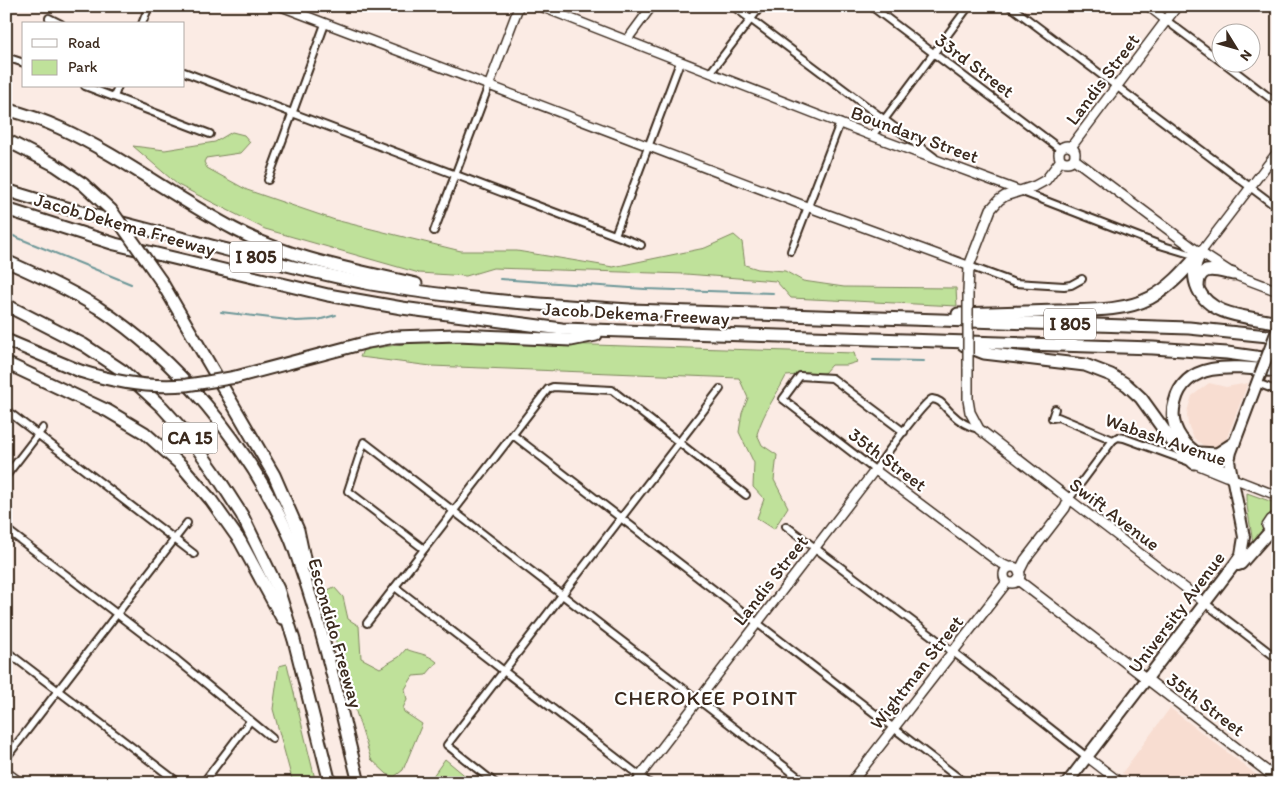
<svg xmlns="http://www.w3.org/2000/svg" width="1284" height="789" viewBox="0 0 1284 789" font-family="Itim,sans-serif">
<style>
.built{fill:#f8ddd1}
.green{fill:#bfe19a;stroke:#7d865c}
.lines{fill:none;stroke-linecap:round;stroke-linejoin:round}
.stream{stroke:#6d9798;stroke-width:2}
.minor-casing{stroke:#3b2a1e;stroke-width:10}
.tertiary-casing{stroke:#3b2a1e;stroke-width:11}
.secondary-casing{stroke:#3b2a1e;stroke-width:12}
.primary-casing{stroke:#3b2a1e;stroke-width:14}
.motorway-casing{stroke:#3b2a1e;stroke-width:15}
.minor{stroke:#fff;stroke-width:6}
.tertiary{stroke:#fff;stroke-width:8}
.secondary{stroke:#fff;stroke-width:9}
.primary{stroke:#fff;stroke-width:10}
.motorway{stroke:#fff;stroke-width:11}
.secondary-bridge-casing{stroke:#3b2a1e;stroke-width:12;stroke-linecap:butt}
.primary-bridge-casing{stroke:#3b2a1e;stroke-width:14;stroke-linecap:butt}
.motorway-bridge-casing{stroke:#3b2a1e;stroke-width:15;stroke-linecap:butt}
.secondary-bridge{stroke:#fff;stroke-width:9}
.primary-bridge{stroke:#fff;stroke-width:10}
.motorway-bridge{stroke:#fff;stroke-width:11}
.labels{text-anchor:middle;stroke-width:4.5;stroke-linejoin:round;paint-order:stroke}
.shield{fill:#fff;stroke:#766a62;stroke-width:1}
.shield-label{font-size:18px;font-weight:bold;fill:#3b2a1e}
.street-label{font-size:19px;fill:#3b2a1e;stroke:#fff}
.quarter-label{font-size:21px;letter-spacing:1px;fill:#3b2a1e;stroke:#fff}
</style>
<rect width="100%" height="100%" fill="#fbebe4"/>
<filter id="ink" filterUnits="userSpaceOnUse"><feTurbulence type="fractalNoise" baseFrequency=".02" numOctaves="2"/><feDisplacementMap in="SourceGraphic" scale="10" xChannelSelector="R" yChannelSelector="G"/><feConvolveMatrix kernelMatrix="1 2 1 2 8 2 1 2 1" color-interpolation-filters="sRGB"/></filter>
<g filter="url(#ink)">
<g class="built">
<polygon points="1209,383 1226,387 1248,383 1225,443 1211,448 1205,447 1194,438 1188,425 1187,415 1188,408 1192,396"/>
<polygon points="1170,708 1267,783 1135,783 1122,773"/>
</g>
<g class="green">
<polygon points="232,132 244,135 250,142 240,153 206,158 204,162 207,168 247,190 335,220 461,251 517,251 613,267 705,248 734,235 742,242 745,265 758,269 785,271 803,281 844,287 956,288 957,306 791,298 776,281 686,274 493,268 466,276 419,273 265,229 178,185 133,146 165,150 215,142"/>
<path d="M430 340 854 353 857 362 847 365H831L824 373 786 376C776 396 764 411 757 434L762 445 777 455 774 480 788 507 774 529 757 518 764 499 753 487 754 463 739 432 742 413 748 398 739 378 431 366 360 357 363 350Z"/>
<path d="M1247 493 1278 504V510C1264 518 1265 520 1261 536L1253 543 1247 506Z"/>
<path d="M334 587 343 597 348 619 359 626 361 658 380 668 399 657 406 649C417 654 427 653 437 662L426 675 413 676 405 689 407 700 403 708 404 712 422 724 403 770 394 777 387 774 371 759 343 671 324 592Z"/>
<polygon points="287,664 316,783 293,783 273,709 279,666"/>
<polygon points="445,759 474,783 428,783"/>
</g>
<g class="lines">
<g class="stream">
<polyline points="6,233 131,284"/>
<polyline points="500,279 645,289 773,293"/>
<polyline points="221,312 296,321 318,320 336,315"/>
<polyline points="873,360 924,361"/>
</g>
<g class="minor-casing">
<g id="minor">
<polyline points="733,6 934,157"/>
<polyline points="871,6 1060,149"/>
<polyline points="1010,6 1278,208"/>
<polyline points="49,18 61,24"/>
<polyline points="1167,21 1222,62"/>
<polyline points="142,24 149,6"/>
<polyline points="6,57 24,63"/>
<polyline points="1223,62 1278,104"/>
<polyline points="184,72 641,245"/>
<polyline points="710,73 761,6"/>
<polyline points="85,86 210,134"/>
<polyline points="114,97 118,86"/>
<polyline points="872,136 969,6"/>
<polyline points="268,180 325,24"/>
<polyline points="1020,191 1160,245 1190,254 1200,252"/>
<polyline points="434,231 489,85"/>
<polyline points="615,235 680,62"/>
<polyline points="791,251 840,123"/>
<polyline points="969,266 1015,283 1064,286 1071,285 1082,279"/>
<polyline points="1257,383 1278,391"/>
<polyline points="1055,409 1052,418 1058,417 1113,440 1118,437 1124,438 1190,462"/>
<polyline points="6,410 194,554"/>
<path d="M904 432 832 378 800 376 783 399 875 470C884 457 922 404 932 399 942 400 944 407 951 413 959 421 968 427 979 429"/>
<polyline points="513,435 965,783"/>
<polyline points="6,476 43,428"/>
<polyline points="1069,499 1113,440"/>
<polyline points="786,526 961,658 1087,757"/>
<polyline points="6,529 177,660 272,738"/>
<polyline points="1270,531 1278,537"/>
<polyline points="424,549 348,491 364,442 806,783"/>
<polyline points="395,587 649,783"/>
<polyline points="1205,603 1278,659"/>
<polyline points="367,623 548,389 553,387 612,390 746,495"/>
<polyline points="6,651 179,783"/>
<polyline points="6,758 187,523"/>
<polyline points="203,783 250,721"/>
<polyline points="495,783 447,745 720,389"/>
<polyline points="635,783 640,776"/>
</g>
</g>
<g class="tertiary-casing">
<g id="tertiary">
<polyline points="280,6 808,207 969,266"/>
<polyline points="539,6 872,136 1020,191"/>
<polyline points="1148,6 1167,21"/>
<polyline points="627,40 652,6"/>
<polyline points="489,85 519,6"/>
<polyline points="1201,252 1278,151"/>
<polyline points="1232,478 1278,496"/>
<polyline points="1069,499 1205,603"/>
<polyline points="1087,757 1121,783"/>
<polyline points="6,772 21,783"/>
<polyline points="640,776 875,470 998,562 1009,567"/>
</g>
</g>
<g class="secondary-casing">
<g id="secondary">
<circle cx="1067" cy="154" r="8"/>
<polyline points="1071,147 1177,6"/>
<polyline points="1074,159 1193,248 1233,274 1278,291"/>
<polyline points="968,293 969,266 991,209 999,200 1005,196 1035,186 1046,180 1061,160"/>
<polyline points="968,367 968,400 970,412 979,429 1069,499 1065,508 1025,560 1019,572"/>
<polyline points="1194,463 1226,476"/>
<polyline points="1278,515 1271,520 1267,526 1270,531 1278,524"/>
<circle cx="1012" cy="575" r="8"/>
<polyline points="1018,580 1264,769 1278,781"/>
<polyline points="851,783 1007,582"/>
</g>
</g>
<g class="primary-casing">
<g id="primary">
<polyline points="1238,565 1241,564 1270,531"/>
<polyline points="1067,783 1234,565 1241,555 1244,537 1229,461 1231,452 1260,375"/>
</g>
</g>
<g class="motorway-casing">
<g id="motorway">
<path d="M6 109C24 114 43 120 60 128 121 156 175 198 234 229 290 259 355 270 416 284"/>
<polyline points="6,140 55,165 83,184"/>
<path d="M6 190C64 209 122 223 181 238 244 254 307 272 371 284 457 299 544 305 630 310L1189 328 1278 337"/>
<polyline points="6,209 115,244 328,295 402,308 562,329 1153,348 1227,353 1278,360"/>
<path d="M1198 258C1193 269 1193 278 1198 289 1212 318 1250 316 1278 323"/>
<path d="M6 261C37 275 68 289 97 307 178 360 245 442 286 529 293 542 297 557 302 571 326 640 341 712 359 783"/>
<polyline points="161,281 274,475 298,530 305,563"/>
<path d="M1198 287C1198 263 1217 271 1233 274"/>
<polyline points="6,305 84,345 123,371 162,407 190,438 215,473 242,515 278,589 294,640 330,783"/>
<path d="M958 314C991 313 1024 312 1057 311 1087 310 1123 312 1150 298 1171 287 1186 269 1201 252"/>
<polyline points="6,340 80,371"/>
<polyline points="964,345 984,353 1085,365 1111,375 1127,385 1141,398 1172,441 1194,463"/>
<polyline points="6,363 108,411 145,433 181,465 211,500 240,541 282,618"/>
<polyline points="236,377 368,342 395,337 457,335 571,340 596,335"/>
<polyline points="1199,453 1217,454 1234,443"/>
<path d="M1232 478C1217 463 1193 456 1181 438 1174 428 1171 415 1175 402 1186 357 1243 368 1278 371"/>
</g>
</g>
<use href="#minor" class="minor"/>
<use href="#tertiary" class="tertiary"/>
<use href="#secondary" class="secondary"/>
<use href="#primary" class="primary"/>
<use href="#motorway" class="motorway"/>
<g class="secondary-bridge-casing">
<polyline id="secondary-bridge" points="968,293 968,367"/>
</g>
<g class="primary-bridge-casing">
<polyline id="primary-bridge" points="1260,375 1278,328"/>
</g>
<g class="motorway-bridge-casing">
<g id="motorway-bridge">
<polyline points="83,184 111,210 161,281"/>
<path d="M80 371C114 382 151 388 186 385 203 383 219 380 236 377"/>
</g>
</g>
<use href="#secondary-bridge" class="secondary-bridge"/>
<use href="#primary-bridge" class="primary-bridge"/>
<use href="#motorway-bridge" class="motorway-bridge"/>
</g>
</g>
<g class="labels">
<g class="shield">
<rect x="230" y="241.5" width="52" height="31" rx="4"/>
<rect x="1044" y="308.5" width="52" height="31" rx="4"/>
<rect x="162.5" y="422.5" width="55" height="31" rx="4"/>
</g>
<g class="shield-label">
<text x="256" y="263">I 805</text>
<text x="1070" y="330">I 805</text>
<text x="190" y="444">CA 15</text>
</g>
<g class="street-label">
<text transform="translate(975 65) rotate(37)" y="7">33rd Street</text>
<text transform="translate(1102 79) rotate(-53)" y="7">Landis Street</text>
<text transform="translate(915 134) rotate(20)" y="7">Boundary Street</text>
<text transform="translate(125 224) rotate(16)" y="7">Jacob Dekema Freeway</text>
<text transform="translate(636 313) rotate(3)" y="7">Jacob Dekema Freeway</text>
<text transform="translate(1166 439) rotate(19)" y="7">Wabash Avenue</text>
<text transform="translate(888 459) rotate(37)" y="7">35th Street</text>
<text transform="translate(1115 514) rotate(37)" y="7">Swift Avenue</text>
<text transform="translate(770 580) rotate(-52)" y="7">Landis Street</text>
<text transform="translate(1176 612) rotate(-53)" y="7">University Avenue</text>
<text transform="translate(336 633) rotate(74)" y="7">Escondido Freeway</text>
<text transform="translate(916 672) rotate(-52)" y="7">Wightman Street</text>
<text transform="translate(1206 704) rotate(37)" y="7">35th Street</text>
</g>
<g class="quarter-label">
<text x="706" y="705">CHEROKEE POINT</text>
</g>
</g>
<rect width="1284" height="789" fill="none" stroke="#fff" stroke-width="25"/>
<rect x="12" y="12" width="1259" height="764" fill="none" stroke="#3b2a1e" stroke-width="2" filter="url(#ink)"/>
<rect x="22" y="22" width="162" height="65" fill="#ffffff" stroke="#b1aaa5"/>
<rect x="32" y="39" width="25" height="8" fill="#ffffff" stroke="#b1aaa5"/>
<text x="68" y="48" font-size="15" fill="#3b2a1e">Road</text>
<rect x="32" y="60" width="25" height="15" fill="#bfe19a" stroke="#b1aaa5"/>
<text x="68" y="72" font-size="15" fill="#3b2a1e">Park</text>
<g transform="translate(1236 48) rotate(127)"><circle r="24" fill="#ffffff" stroke="#b1aaa5"/>
<path d="M0-4L9 19L0 12L-9 19Z" fill="#3b2a1e"/>
<text y="-8" font-size="14" font-weight="bold" text-anchor="middle" fill="#3b2a1e">N</text>
</g>
</svg>
